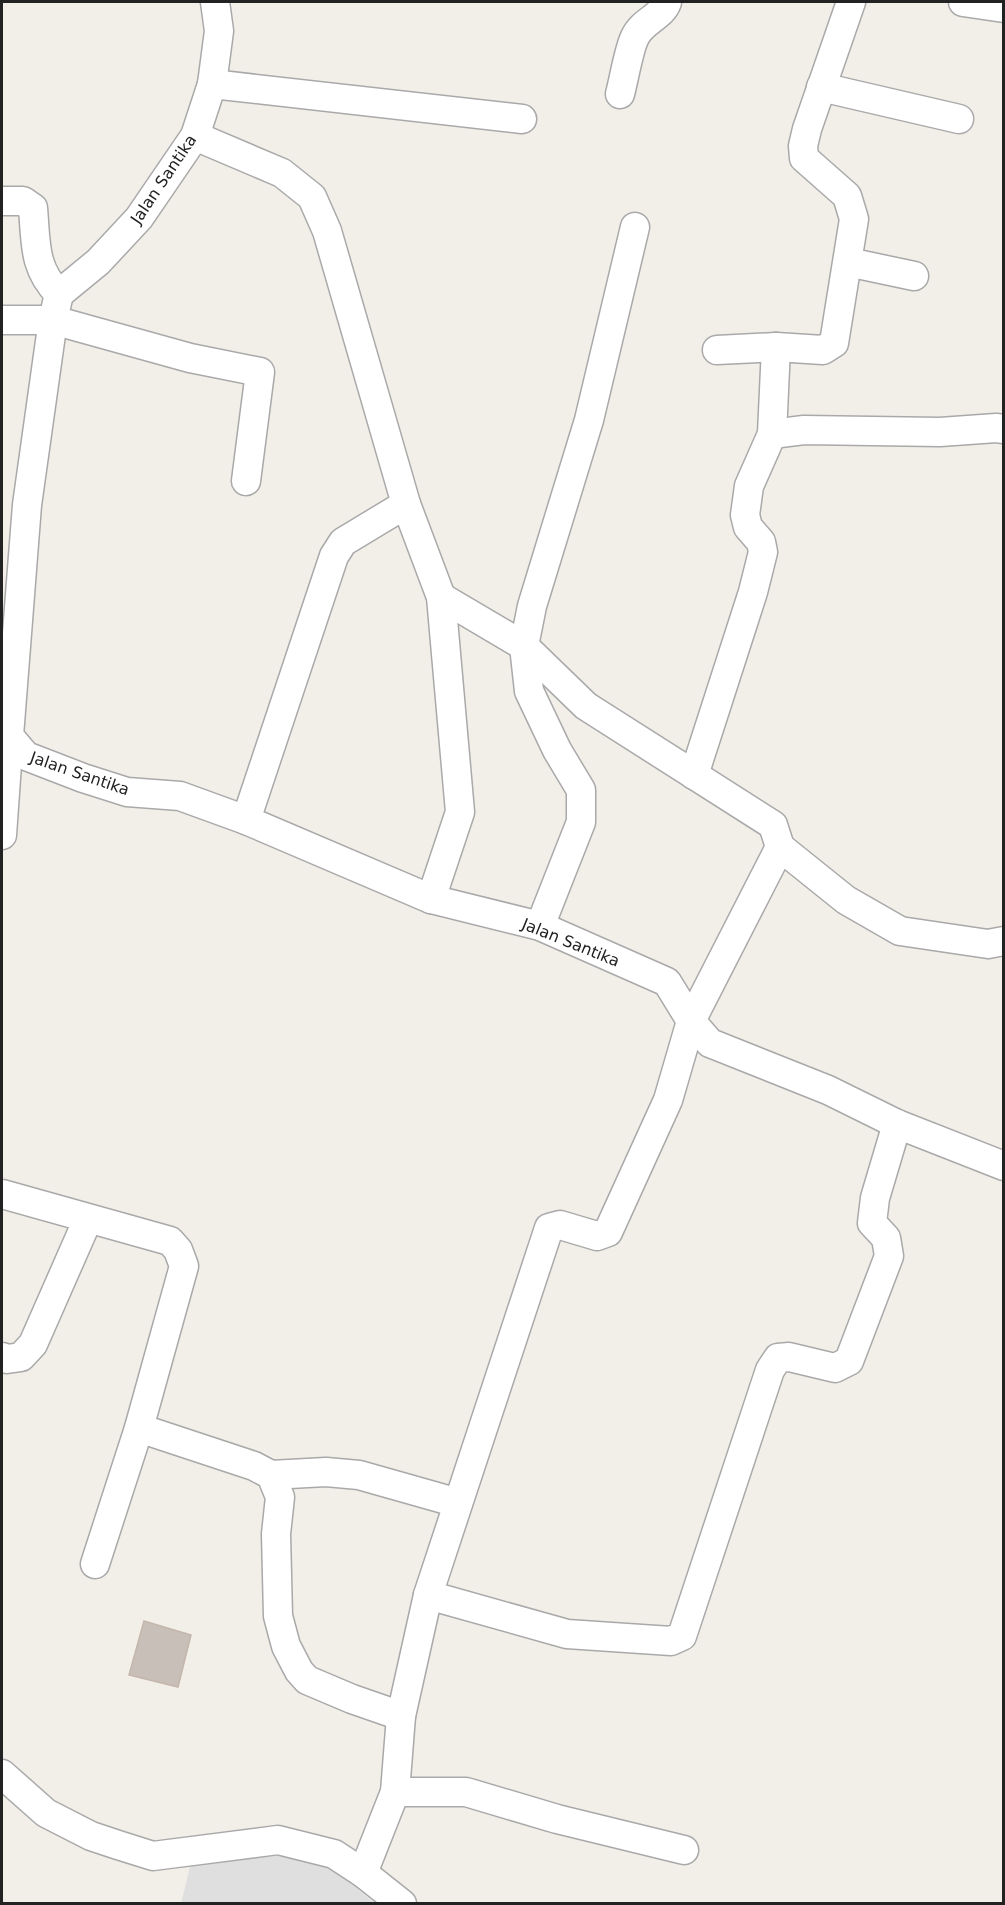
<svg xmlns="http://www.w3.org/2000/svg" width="1005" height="1905" viewBox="0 0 1005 1905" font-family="'DejaVu Sans',sans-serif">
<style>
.residential{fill:#e0dfdf}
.building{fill:#c7bfb8;stroke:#c4b6ab;stroke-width:1.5}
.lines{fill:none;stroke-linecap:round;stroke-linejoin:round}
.minor-casing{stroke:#a9a9a9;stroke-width:31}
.minor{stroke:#fff;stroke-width:28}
.labels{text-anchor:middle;stroke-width:4.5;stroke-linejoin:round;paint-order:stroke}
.street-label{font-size:16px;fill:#222;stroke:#fff}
</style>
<rect width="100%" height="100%" fill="#f2efe9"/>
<polygon class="residential" points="317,1855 374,1903 181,1904 192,1858"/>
<polygon class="building" points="144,1621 191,1635 178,1687 129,1675"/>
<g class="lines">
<g class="minor-casing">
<g id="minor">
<polyline points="215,2 219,31 212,84 195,136 139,218 98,262 59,294 53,320 27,505 9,736 26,756 83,778 127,792 180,796 246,820 431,899 540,926 667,982 691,1021 710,1043 828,1090 897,1124 1004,1166"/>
<polyline points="963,2 1004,8"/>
<polyline points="212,84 522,119"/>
<polyline points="821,87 959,119"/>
<path d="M620 94C624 79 629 48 635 37 642 21 662 17 667 2"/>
<polyline points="195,136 282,173 312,197 327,231 406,504 441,597 460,812 431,899"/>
<path d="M2 201H23L33 208C36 242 33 268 59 294"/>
<polyline points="848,262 914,276"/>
<polyline points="2,320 53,320 190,358 260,372 246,481"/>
<polyline points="717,350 776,347 823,350 834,343 854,219 847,196 804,158 803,146 807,129 851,2"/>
<polyline points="772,434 804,430 940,432 996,428 1004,429"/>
<polyline points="694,775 753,592 763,552 761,542 748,527 745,515 749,486 772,434 776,347"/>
<polyline points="246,820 334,556 343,542 406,504"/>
<polyline points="2,835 9,736"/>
<polyline points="780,847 846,900 900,931 988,944 1004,941"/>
<polyline points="540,926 581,822 581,790 557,750 529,691 524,646 532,606 589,420 635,227"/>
<polyline points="2,1194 170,1241 178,1250 184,1266 139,1428 95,1564"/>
<polyline points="2,1357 7,1359 21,1357 33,1344 88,1219"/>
<polyline points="139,1428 254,1466 271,1475 326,1472 359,1475 458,1503"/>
<polyline points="271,1475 280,1497 276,1534 278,1616 286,1646 299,1671 307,1680 352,1699 401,1716"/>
<polyline points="428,1595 567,1634 671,1641 682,1636 770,1370 778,1358 789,1357 835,1368 849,1361 889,1256 886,1238 872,1223 875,1198 897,1124"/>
<polyline points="2,1774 46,1813 91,1836 118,1845 153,1856 278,1840 334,1854 363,1873 402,1904"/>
<polyline points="395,1792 466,1792 557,1819 684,1850"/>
<polyline points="363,1873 395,1792 401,1716 428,1595 549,1228 560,1225 597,1236 608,1232 668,1100 691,1021 780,847 773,825 586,706 524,646 441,597"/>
</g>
</g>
<use href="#minor" class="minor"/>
</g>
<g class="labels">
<g class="street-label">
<text transform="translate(163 179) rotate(-56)" y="6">Jalan Santika</text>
<text transform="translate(80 773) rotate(19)" y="6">Jalan Santika</text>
<text transform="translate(571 942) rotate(22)" y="6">Jalan Santika</text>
</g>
</g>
<rect width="1005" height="1905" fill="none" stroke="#222222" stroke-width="6"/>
</svg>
